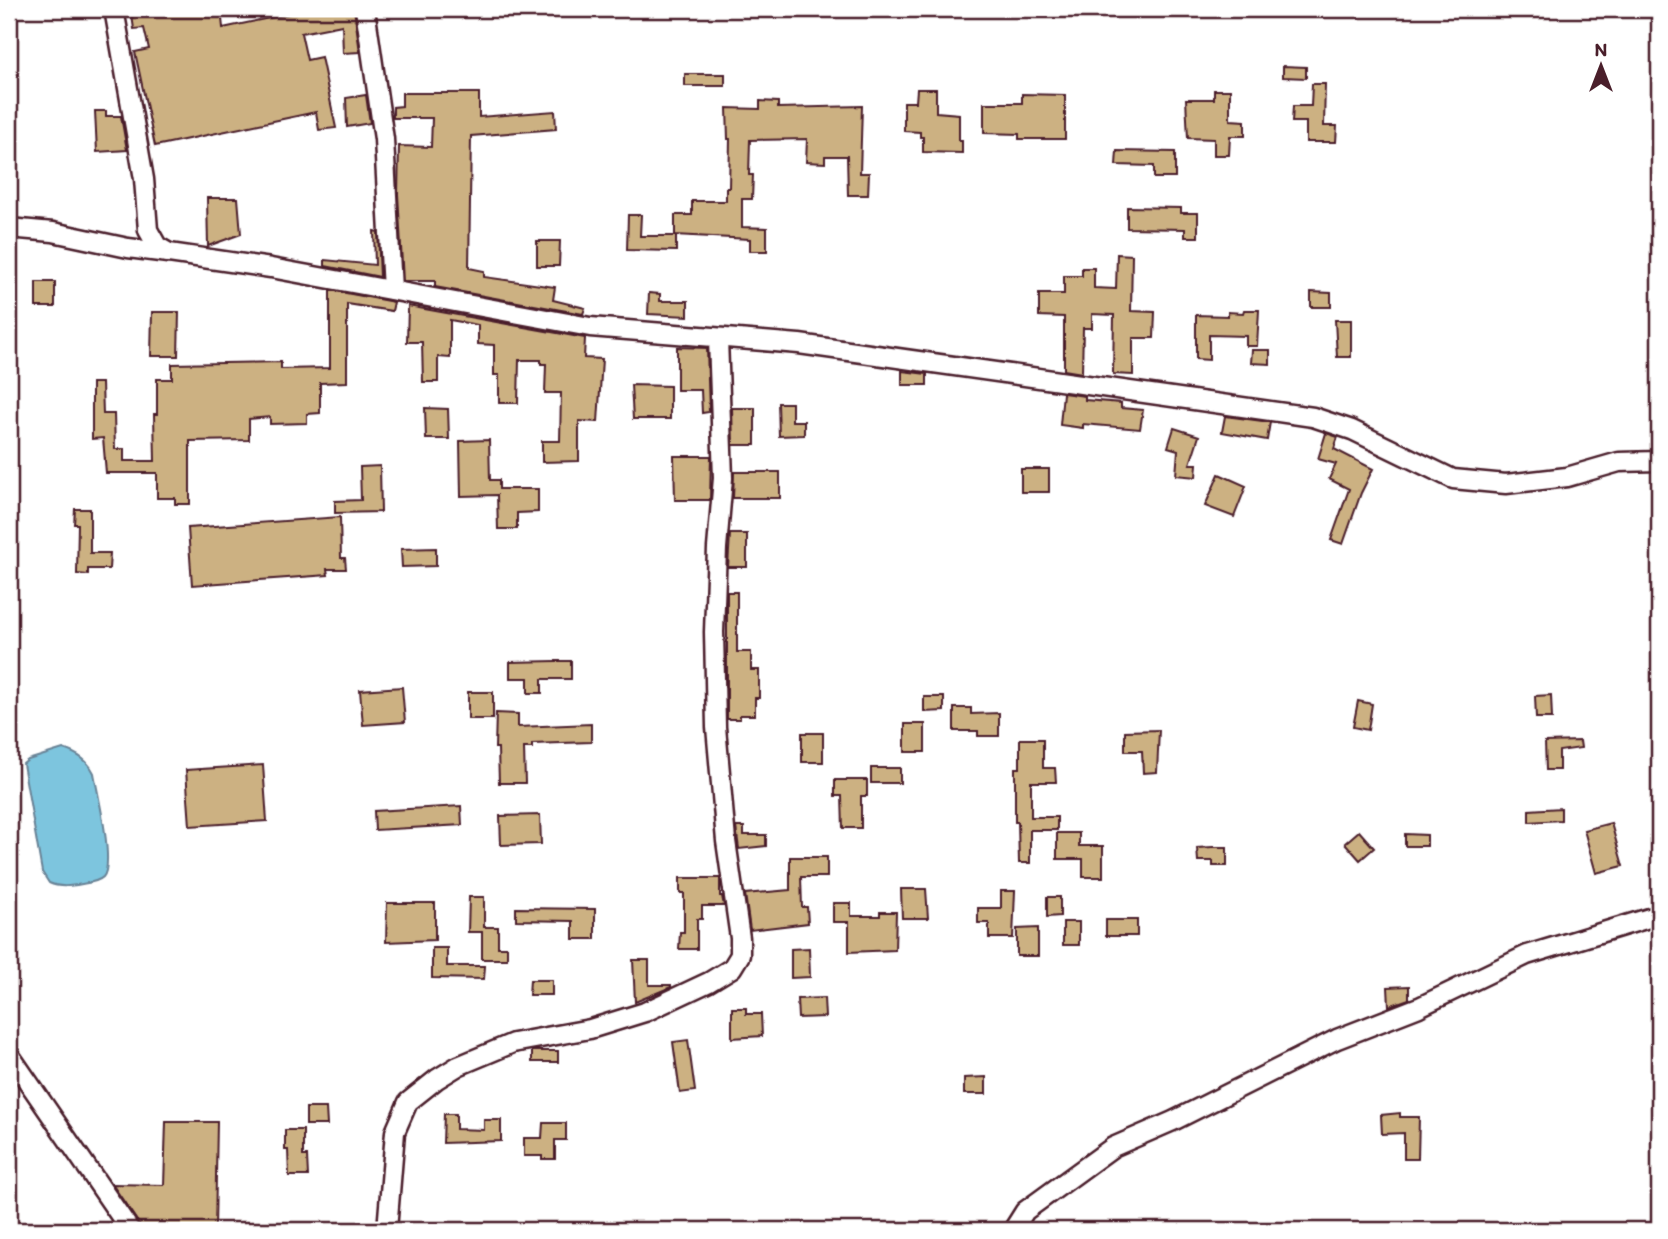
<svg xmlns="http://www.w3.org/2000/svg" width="1668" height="1239" viewBox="0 0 1668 1239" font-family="Itim,sans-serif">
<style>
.water{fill:#7dc5de;stroke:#698396;stroke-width:2}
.building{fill:#ccb182;stroke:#4a1f2b;stroke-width:2}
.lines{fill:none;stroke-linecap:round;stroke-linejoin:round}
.minor-casing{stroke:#4a1f2b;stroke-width:23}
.minor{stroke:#fff;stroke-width:18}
</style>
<rect width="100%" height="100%" fill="#fff"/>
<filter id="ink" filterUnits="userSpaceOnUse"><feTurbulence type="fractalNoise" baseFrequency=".0143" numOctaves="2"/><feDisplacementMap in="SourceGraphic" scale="14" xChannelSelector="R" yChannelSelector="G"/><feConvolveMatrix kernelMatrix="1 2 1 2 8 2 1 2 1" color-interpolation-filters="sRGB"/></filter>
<g filter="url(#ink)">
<path class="water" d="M63 749C76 753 88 760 94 773 97 791 115 864 103 877 98 882 89 883 82 884 71 886 60 888 49 883L42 872 23 764 28 760Z"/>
<g class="building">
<polygon points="131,9 158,9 158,15 197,9 221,9 223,28 312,9 354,9 360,52 343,53 342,25 301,33 307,60 321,57 336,128 319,130 316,112 155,146 135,52 149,49 144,28 134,29"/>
<polygon points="1283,66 1306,67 1306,78 1283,77"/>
<rect x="685" y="74" width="40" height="12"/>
<polygon points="1312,84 1325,84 1324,126 1337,126 1336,142 1306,142 1306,122 1292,122 1293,106 1311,106"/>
<polygon points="917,89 936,89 936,112 959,114 959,141 962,141 962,153 923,152 923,137 920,137 920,132 904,131 904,102 916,102"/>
<polygon points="1214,90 1230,90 1230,120 1245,121 1245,136 1230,136 1229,155 1214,155 1214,139 1188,138 1186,99 1214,99"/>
<polygon points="402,93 479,93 479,117 555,111 556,129 471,136 469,268 484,271 484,277 555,287 553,300 585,308 583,314 435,287 435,281 403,281 398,194 399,146 431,147 432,118 393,118 393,107 402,106"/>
<polygon points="1022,94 1065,95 1065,139 1019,139 1019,134 984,133 984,103 1022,103"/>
<polygon points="366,95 370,123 347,127 346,98"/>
<polygon points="760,101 778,102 778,108 862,106 860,173 869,173 868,195 848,195 847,156 825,156 825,163 806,162 807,139 750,140 749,175 753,175 752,199 742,199 742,227 767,228 767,251 750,251 750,239 675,235 675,215 692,215 692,201 726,201 726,188 729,188 730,139 728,139 727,108 760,109"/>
<polygon points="95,111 106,111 106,116 121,116 127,150 97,152"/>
<polygon points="1117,151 1175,152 1175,178 1154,178 1154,166 1116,165"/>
<polygon points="207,198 238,198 241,234 208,246"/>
<polygon points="1127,207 1181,208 1181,213 1198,213 1198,237 1185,237 1185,229 1127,228"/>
<polygon points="628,215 641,215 640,236 676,236 676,251 627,250"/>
<polygon points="374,231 378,232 380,277 325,266 325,260 375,265"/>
<polygon points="537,241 560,241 559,266 537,266"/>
<polygon points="1117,254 1132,255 1131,311 1155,312 1154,338 1133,338 1133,375 1113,374 1114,315 1092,314 1092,328 1083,328 1082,373 1064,370 1064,317 1039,316 1039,294 1064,294 1064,276 1082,276 1082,268 1094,268 1094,288 1116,289"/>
<rect x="36" y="282" width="19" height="25"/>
<polygon points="330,290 394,302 392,311 347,304 347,382 320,383 320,413 307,414 307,423 270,424 270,417 249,419 249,440 190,441 190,504 175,504 175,498 157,498 157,473 106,473 103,438 92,439 92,383 102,383 103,414 114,414 115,449 124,449 124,461 155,461 154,414 157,414 157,379 172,379 172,364 281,362 281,369 330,368"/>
<polygon points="1311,292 1331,293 1331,307 1311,307"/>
<polygon points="649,293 660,294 660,301 688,301 688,316 648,314"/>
<polygon points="408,306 585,338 584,358 602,359 598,422 579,421 579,461 542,462 542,441 560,441 561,393 545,393 546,364 541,364 541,360 519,360 518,403 499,403 499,375 494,375 494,345 478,344 478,325 450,320 450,358 438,357 438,382 423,382 422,342 407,342"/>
<polygon points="1244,310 1259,310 1257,346 1246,346 1246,336 1209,335 1209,360 1196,359 1196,315 1228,316 1228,312 1243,313"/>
<polygon points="152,312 179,312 178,356 151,356"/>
<polygon points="1335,320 1351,320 1351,357 1337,357"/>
<polygon points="677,347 707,348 709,412 702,413 701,390 677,390"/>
<polygon points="1252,350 1270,350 1270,364 1251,363"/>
<polygon points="902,371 927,374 927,385 902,385"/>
<polygon points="631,385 670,386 670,419 633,419"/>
<polygon points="1063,393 1085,396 1085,400 1121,403 1121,408 1143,410 1140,429 1083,424 1083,428 1060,425"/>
<polygon points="778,403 792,403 792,421 804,421 804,435 779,436"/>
<polygon points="425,408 448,409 449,439 426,439"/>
<polygon points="732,408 755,408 755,445 733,445"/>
<polygon points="1225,416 1270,422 1267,440 1222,432"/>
<polygon points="1174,428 1199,436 1190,464 1197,464 1196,477 1176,475 1178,450 1168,447"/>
<polygon points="1326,433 1338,437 1334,449 1373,469 1361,493 1343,544 1331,540 1349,489 1329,479 1336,464 1318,459"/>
<polygon points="489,440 490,480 499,480 499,489 538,489 538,512 517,513 517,529 498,529 497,495 461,496 460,441"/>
<polygon points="674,456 711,456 710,500 675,500"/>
<polygon points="380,466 381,512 335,513 335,501 361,500 360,467"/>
<rect x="1021" y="469" width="28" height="23"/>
<polygon points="734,472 780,472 780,498 733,498"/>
<polygon points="1219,474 1246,486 1234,517 1205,506"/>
<polygon points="75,509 90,509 90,553 110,553 109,569 88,569 88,575 77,574 78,524 74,524"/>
<polygon points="340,517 341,558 345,558 346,569 327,569 328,575 192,585 188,528"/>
<polygon points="730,534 747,534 747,567 728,567"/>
<polygon points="436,548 436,566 402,567 401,549"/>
<polygon points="727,592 737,592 737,652 751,652 751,670 759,670 759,698 755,698 755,715 740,715 740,719 727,719"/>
<polygon points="556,661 571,661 571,679 542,679 542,693 528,693 528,678 510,678 510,662"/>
<polygon points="402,687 405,722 363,725 360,690"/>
<rect x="468" y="692" width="25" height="27"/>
<polygon points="1551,695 1552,718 1536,718 1535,696"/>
<polygon points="924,697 944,697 944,711 924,712"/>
<polygon points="1358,701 1372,704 1368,730 1353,727"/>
<polygon points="954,708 971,708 971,714 999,713 999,736 978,736 978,731 954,731"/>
<polygon points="496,713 518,714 518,727 591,724 591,742 532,744 532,748 524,748 525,783 499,783 498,748 495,748"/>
<rect x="905" y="724" width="20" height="28"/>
<polygon points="1159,730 1157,772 1143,773 1142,751 1125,751 1125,731"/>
<rect x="802" y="733" width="21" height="29"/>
<polygon points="1020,739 1043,739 1043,768 1055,768 1056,782 1031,782 1031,817 1057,817 1057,830 1030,830 1030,863 1019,863 1018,822 1015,822 1015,768 1020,768"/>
<polygon points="1580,741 1581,748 1559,751 1559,770 1546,770 1545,742"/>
<polygon points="263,765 267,821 190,826 186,770"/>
<rect x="871" y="768" width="29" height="15"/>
<polygon points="835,780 867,780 867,796 861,796 861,828 843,828 842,796 835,796"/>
<polygon points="461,806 462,825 375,830 374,811"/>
<polygon points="1561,808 1561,820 1529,822 1529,810"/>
<polygon points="540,815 541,844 501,845 500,816"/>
<polygon points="1611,823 1623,866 1596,873 1584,830"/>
<polygon points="736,827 744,827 744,835 766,835 766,846 739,849"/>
<polygon points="1359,831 1374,848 1360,860 1345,843"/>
<polygon points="1057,833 1079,833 1079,846 1103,846 1103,877 1083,877 1083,859 1057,859"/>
<polygon points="1405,834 1427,835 1427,846 1405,846"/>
<polygon points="1213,847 1227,847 1227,866 1213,866 1213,861 1198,861 1197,848"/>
<polygon points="790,857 827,857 827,877 801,877 802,907 807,907 808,923 750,930 745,894 790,890"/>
<polygon points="680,878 720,878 720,896 722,896 724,906 702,906 702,919 697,919 697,949 679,949 680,932 684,932 684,893 680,893"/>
<polygon points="901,889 926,889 928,918 902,918"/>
<polygon points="1001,891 1015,891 1013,938 989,938 989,923 978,923 978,908 1001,908"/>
<polygon points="469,897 484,897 484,927 498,927 498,947 507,947 507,959 482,959 482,932 468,932"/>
<polygon points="1047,897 1060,897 1060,916 1047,917"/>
<polygon points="387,903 435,903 435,940 386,942"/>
<polygon points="833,903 851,903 851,916 880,916 880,912 896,912 895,950 849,952 849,922 833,922"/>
<polygon points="516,908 595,909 595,939 573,939 573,921 516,920"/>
<rect x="1106" y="920" width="31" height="16"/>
<rect x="1063" y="922" width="16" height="23"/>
<polygon points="1038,928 1038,956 1017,956 1017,929"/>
<polygon points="432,948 447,948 447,966 485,966 484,979 432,978"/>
<polygon points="809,948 810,977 791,978 791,949"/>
<polygon points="633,960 649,960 649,985 671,985 671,987 635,1002"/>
<polygon points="530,980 552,980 552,995 529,995"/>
<polygon points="1409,986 1409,999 1389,1006 1388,987"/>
<polygon points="824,998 825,1017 798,1018 797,999"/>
<polygon points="732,1008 746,1008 746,1014 761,1014 762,1036 732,1038"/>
<polygon points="688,1040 695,1091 680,1093 673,1042"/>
<rect x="532" y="1051" width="26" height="11"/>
<polygon points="986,1077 986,1094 964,1094 964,1078"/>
<polygon points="306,1108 326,1108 327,1125 306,1125"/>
<polygon points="1400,1113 1400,1117 1419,1117 1418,1159 1404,1159 1404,1133 1382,1134 1381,1115"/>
<polygon points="444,1114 456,1114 456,1129 484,1130 484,1120 501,1120 501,1141 443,1143"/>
<polygon points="166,1122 217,1122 215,1230 141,1230 139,1224 112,1184 164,1185"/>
<polygon points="543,1123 566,1123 566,1140 555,1140 555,1159 542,1159 542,1156 524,1156 524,1138 542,1138"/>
<polygon points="285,1130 303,1130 303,1156 307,1156 308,1176 289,1176 288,1150 285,1150"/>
</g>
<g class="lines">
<g class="minor-casing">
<g id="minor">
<polyline points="114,9 144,179 148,230 157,246 169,253 271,268 590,327 799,344 1313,417 1352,430 1453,479 1506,484 1567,477 1619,462 1659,461"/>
<polyline points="365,9 384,139 392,290"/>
<polyline points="9,228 53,232 128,248 168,253"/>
<polyline points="9,1054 130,1230"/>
<polyline points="387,1230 395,1132 408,1102 437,1079 458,1066 513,1043 590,1029 645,1012 709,982 732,968 740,955 740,938 726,841 716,727 714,632 717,548 723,478 718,339"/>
<polyline points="1013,1230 1025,1211 1113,1147 1173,1121 1337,1039 1419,1007 1527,955 1659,915"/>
</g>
</g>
<use href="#minor" class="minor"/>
</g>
</g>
<rect width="1668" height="1239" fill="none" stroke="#fff" stroke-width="35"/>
<rect x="18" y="18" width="1633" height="1204" fill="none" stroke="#4a1f2b" stroke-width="2.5" filter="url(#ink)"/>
<g transform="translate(1601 66)" stroke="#ffffff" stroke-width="5" paint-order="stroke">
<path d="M0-5L12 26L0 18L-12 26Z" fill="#4a1f2b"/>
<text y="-10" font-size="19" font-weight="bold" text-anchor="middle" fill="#4a1f2b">N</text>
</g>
</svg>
